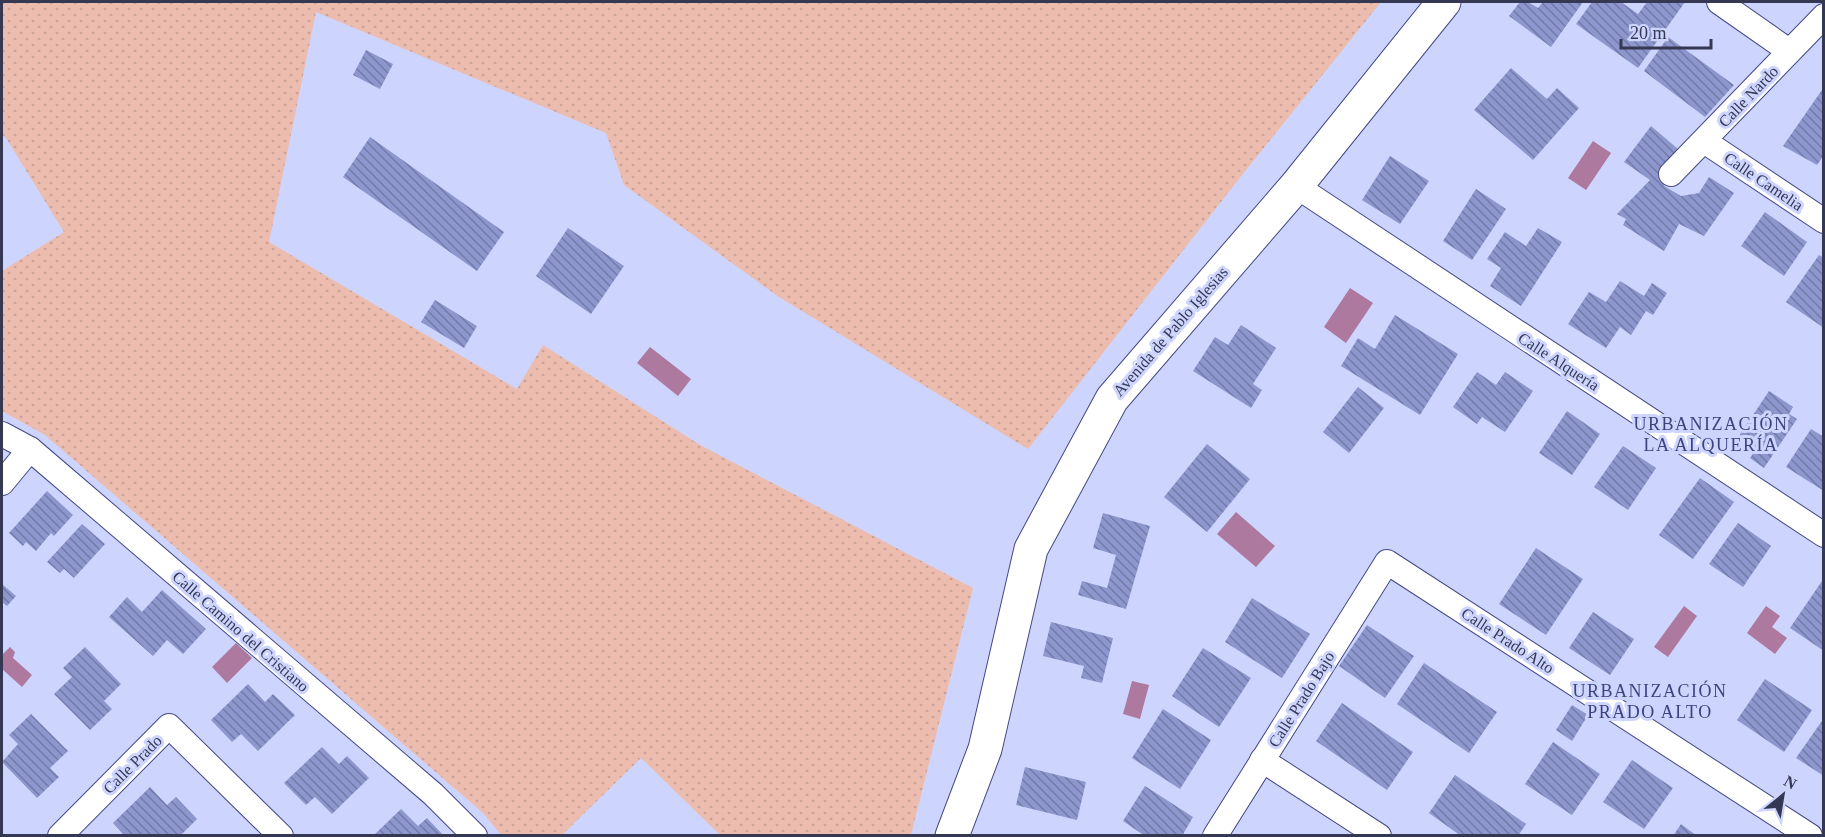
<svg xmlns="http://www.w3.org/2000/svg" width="1825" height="837" viewBox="0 0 1825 837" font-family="Georgia,serif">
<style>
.grass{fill:url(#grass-dots)}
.water{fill:#ad799e}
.building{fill:url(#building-back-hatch)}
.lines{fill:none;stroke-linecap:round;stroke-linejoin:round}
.minor-casing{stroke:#434984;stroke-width:26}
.secondary-casing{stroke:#434984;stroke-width:35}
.minor{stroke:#fff;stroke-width:24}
.secondary{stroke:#fff;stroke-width:33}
.labels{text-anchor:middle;stroke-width:6;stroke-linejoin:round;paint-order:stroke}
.street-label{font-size:16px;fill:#343853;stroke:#cdd5ff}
.neighbourhood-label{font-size:18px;letter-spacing:1.5px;fill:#3e437e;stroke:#cdd5ff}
</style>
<defs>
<pattern id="grass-dots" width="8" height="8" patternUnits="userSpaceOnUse" patternTransform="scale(1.5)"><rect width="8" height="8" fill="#ecbcae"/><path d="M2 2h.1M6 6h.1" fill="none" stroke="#cba298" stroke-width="1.8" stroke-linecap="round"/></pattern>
<pattern id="building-back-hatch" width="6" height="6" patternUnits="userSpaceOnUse" patternTransform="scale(1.5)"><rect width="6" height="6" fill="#8d96cd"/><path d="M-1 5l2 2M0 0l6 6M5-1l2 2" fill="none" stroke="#747ba9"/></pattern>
</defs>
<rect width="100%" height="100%" fill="#cdd5ff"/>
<polygon class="grass" points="2,2 1381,2 1238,180 1028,449 779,297 624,185 606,133 316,12 269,242 517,389 543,345 700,445 973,588 911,835 720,835 641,758 562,835 502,836 483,813 45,435 2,411 2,271 64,232 6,138 2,135"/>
<g class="water">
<polygon points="1593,141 1611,153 1586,190 1568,178"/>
<polygon points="1350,288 1373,303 1346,343 1324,327"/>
<polygon points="650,347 691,379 678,396 637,363"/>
<polygon points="1236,512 1275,546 1256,567 1217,534"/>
<polygon points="1684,606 1697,616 1668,657 1654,647"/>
<polygon points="1766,606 1780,616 1772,627 1787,638 1775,654 1747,633"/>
<polygon points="236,643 252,658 227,683 212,667"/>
<polygon points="10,647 15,652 13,658 32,675 22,687 2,669 2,655"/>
<polygon points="1132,681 1149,685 1140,719 1123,714"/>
</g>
<g class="building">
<polygon points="1520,2 1528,2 1538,8 1543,2 1583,2 1551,47 1509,16"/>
<polygon points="1592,2 1621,2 1638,14 1647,2 1685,2 1638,68 1576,24"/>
<polygon points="1668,37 1734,85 1705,117 1644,71"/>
<polygon points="366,50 393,64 380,89 353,75"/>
<polygon points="1511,68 1547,99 1557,88 1579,108 1533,160 1474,110"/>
<polygon points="1824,87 1824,155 1817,165 1783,146"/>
<polygon points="1651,126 1678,149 1660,170 1670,176 1664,186 1681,196 1699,193 1709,177 1734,193 1704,236 1679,224 1664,251 1623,225 1626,219 1617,214 1650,180 1624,162"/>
<polygon points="370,137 504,232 477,271 343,177"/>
<polygon points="1390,156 1429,181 1400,224 1362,200"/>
<polygon points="1476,189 1506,209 1472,260 1443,241"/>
<polygon points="1765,212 1807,242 1784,276 1741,246"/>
<polygon points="568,228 624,266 591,314 536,276"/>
<polygon points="1538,228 1562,242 1521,306 1490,286 1501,268 1487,259 1505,232 1526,246"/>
<polygon points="1819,255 1824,258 1824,328 1786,302"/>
<polygon points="1620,281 1644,296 1652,283 1667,293 1653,315 1646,311 1631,335 1620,327 1606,348 1568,324 1589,292 1606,302"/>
<polygon points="435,300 477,326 464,348 421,322"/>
<polygon points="1395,315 1458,354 1420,415 1341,366 1358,338 1375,349"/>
<polygon points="1241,325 1276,348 1253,384 1262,390 1251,408 1193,371 1215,337 1228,345"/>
<polygon points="1477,372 1496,385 1505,372 1533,391 1505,432 1482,417 1477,424 1453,407"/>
<polygon points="1358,387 1384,408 1349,453 1323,432"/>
<polygon points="1769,391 1793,407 1789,414 1797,419 1764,468 1750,458 1757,448 1739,436"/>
<polygon points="1567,411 1600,434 1572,475 1539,453"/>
<polygon points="1811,429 1824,437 1824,491 1786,467"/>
<polygon points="1207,444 1250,479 1207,532 1164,497"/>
<polygon points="1623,446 1656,468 1628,510 1594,487"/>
<polygon points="1700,478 1734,502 1693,559 1659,535"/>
<polygon points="47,491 73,515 54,536 51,533 36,551 26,542 23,546 9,533"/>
<polygon points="1103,513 1150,526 1126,609 1078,595 1082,581 1107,588 1116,555 1093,548"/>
<polygon points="1738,523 1771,546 1743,587 1709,564"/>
<polygon points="82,524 105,544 74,578 64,569 60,573 47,562"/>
<polygon points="1536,548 1583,579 1546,635 1499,604"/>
<polygon points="1824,578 1824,651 1790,628"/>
<polygon points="2,584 16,596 7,606 2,602"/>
<polygon points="162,590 206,629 183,654 167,640 153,656 109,617 127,597 142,612"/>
<polygon points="1252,598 1310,634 1282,678 1225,642"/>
<polygon points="1593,612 1634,639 1610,675 1569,648"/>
<polygon points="1051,622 1113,638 1102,683 1081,678 1084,666 1043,656"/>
<polygon points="1367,625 1414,656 1385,698 1339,666"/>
<polygon points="85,647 121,684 104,701 112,709 90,730 54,694 72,677 63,668"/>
<polygon points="1203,648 1251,678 1219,727 1172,696"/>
<polygon points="1424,663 1497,712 1469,753 1397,704"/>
<polygon points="1765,679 1812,710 1784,752 1737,720"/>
<polygon points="248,684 265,702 273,694 295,715 258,751 241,734 232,742 211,720"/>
<polygon points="1342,703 1413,752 1387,790 1316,741"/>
<polygon points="1572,705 1588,715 1572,741 1556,730"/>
<polygon points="1163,709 1211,740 1180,789 1132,758"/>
<polygon points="31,714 68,751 50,768 59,777 37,798 2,762 18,744 9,735"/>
<polygon points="1824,718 1824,776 1796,758"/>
<polygon points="1553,742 1600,774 1572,815 1525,784"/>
<polygon points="322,747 339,764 347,756 369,778 332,814 315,797 306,805 284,783"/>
<polygon points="1632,760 1673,788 1644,829 1603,802"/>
<polygon points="1025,767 1086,782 1077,820 1016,805"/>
<polygon points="1455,775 1526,824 1518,836 1461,836 1429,813"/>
<polygon points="1145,786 1193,817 1182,836 1145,836 1123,821"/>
<polygon points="150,787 167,805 176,797 197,819 180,836 125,836 113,823"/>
<polygon points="401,809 418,826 427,818 444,836 373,836"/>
<polygon points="1681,824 1697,836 1673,836"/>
</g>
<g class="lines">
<g class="minor-casing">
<g id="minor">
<polyline points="1719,2 1789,51"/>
<polyline points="1704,141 1824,221"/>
<polyline points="1671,174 1824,16"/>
<polyline points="1296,186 1824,535"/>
<polyline points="2,434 30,449 433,794 475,836"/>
<polyline points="2,483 30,449"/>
<polyline points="1262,760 1379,836"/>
<polyline points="60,836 169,726 281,836"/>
<polyline points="1215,836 1387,562 1810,836"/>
</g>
</g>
<g class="secondary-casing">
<polyline id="secondary" points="952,836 985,749 1031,549 1112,399 1296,186 1444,2"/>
</g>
<use href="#minor" class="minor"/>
<use href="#secondary" class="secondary"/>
</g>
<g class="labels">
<g class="street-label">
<text transform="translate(1748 96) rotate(-46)" y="6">Calle Nardo</text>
<text transform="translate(1764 181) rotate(34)" y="6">Calle Camelia</text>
<text transform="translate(1170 331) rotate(-49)" y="6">Avenida de Pablo Iglesias</text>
<text transform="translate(1559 361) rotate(33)" y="6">Calle Alquería</text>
<text transform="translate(241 631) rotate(41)" y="6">Calle Camino del Cristiano</text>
<text transform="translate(1508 640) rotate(33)" y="6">Calle Prado Alto</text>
<text transform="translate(1301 699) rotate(-58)" y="6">Calle Prado Bajo</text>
<text transform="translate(132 764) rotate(-45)" y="6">Calle Prado</text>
</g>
<g class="neighbourhood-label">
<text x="1711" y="430">URBANIZACIÓN<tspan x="1711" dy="21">LA ALQUERÍA</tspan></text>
<text x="1650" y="697">URBANIZACIÓN<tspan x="1650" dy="21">PRADO ALTO</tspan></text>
</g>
</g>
<rect width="1825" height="837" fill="none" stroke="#343853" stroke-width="6"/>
<g transform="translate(1783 795) rotate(30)" stroke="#cdd5ff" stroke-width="4.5" paint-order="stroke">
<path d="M0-4.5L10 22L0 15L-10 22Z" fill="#343853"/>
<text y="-9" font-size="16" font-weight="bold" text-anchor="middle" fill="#343853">N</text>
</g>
<path d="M1621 39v9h90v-9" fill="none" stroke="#343853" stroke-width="3"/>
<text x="1630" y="39" font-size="18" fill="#343853" stroke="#cdd5ff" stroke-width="4.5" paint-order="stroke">20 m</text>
</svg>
